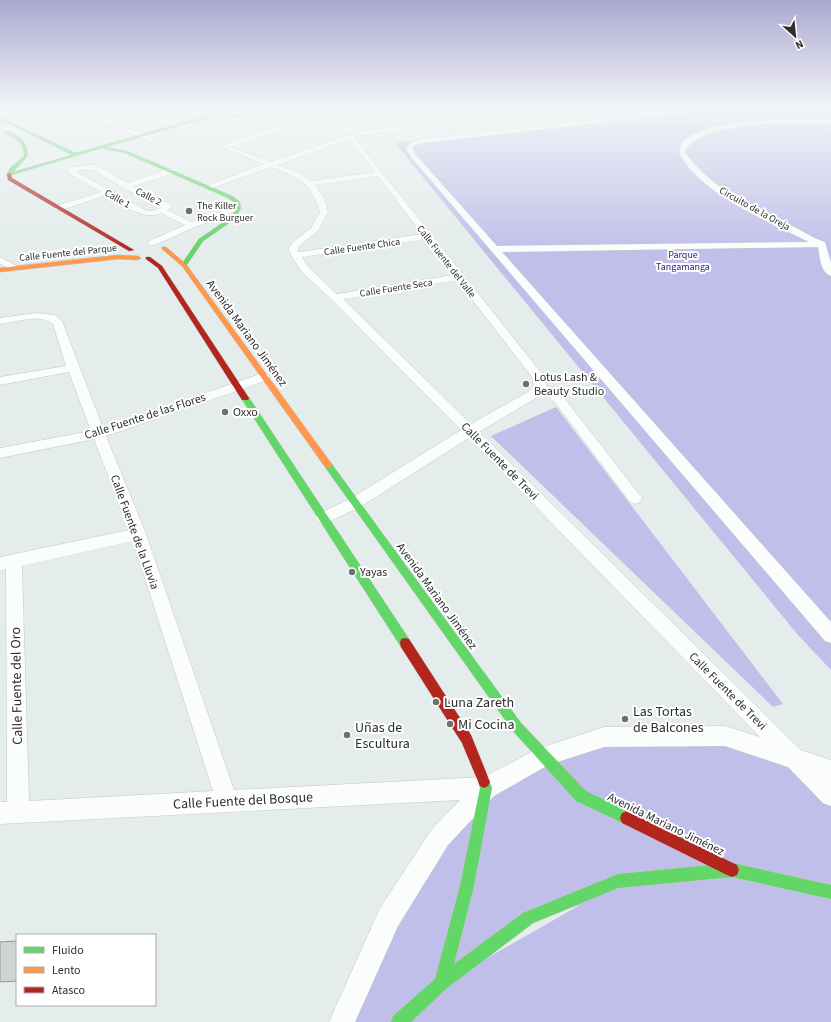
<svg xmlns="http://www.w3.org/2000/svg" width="831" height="1022" viewBox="0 0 831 1022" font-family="'Source Sans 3',sans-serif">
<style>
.green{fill:#c0bfea}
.building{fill:#cfd5d5;stroke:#919595}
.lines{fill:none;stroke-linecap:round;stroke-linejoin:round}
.street-casing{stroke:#c5c6c5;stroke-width:1}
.fast-casing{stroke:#c5c6c5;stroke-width:1}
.slow-casing{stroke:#c5c6c5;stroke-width:1}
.jam-casing{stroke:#c5c6c5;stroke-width:1}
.street{fill:#fbfcfc;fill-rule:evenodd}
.fast{fill:#63d668;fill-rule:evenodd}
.slow{fill:#ff974d;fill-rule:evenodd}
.jam{fill:#b3261e;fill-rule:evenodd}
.poi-dot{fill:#6e7070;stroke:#fff;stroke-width:1.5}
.labels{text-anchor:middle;stroke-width:4;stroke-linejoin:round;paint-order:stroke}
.far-street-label{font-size:10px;fill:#2e2e2e;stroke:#fff}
.far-poi-label{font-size:10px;fill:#2e2e2e;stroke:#fff;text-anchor:start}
.far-park-label{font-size:10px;fill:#2d1771;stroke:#fff}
.street-label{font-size:12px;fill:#2e2e2e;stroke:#fff}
.poi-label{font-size:12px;fill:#2e2e2e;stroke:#fff;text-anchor:start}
.near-street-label{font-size:14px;fill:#2e2e2e;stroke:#fff}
.near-poi-label{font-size:14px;fill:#2e2e2e;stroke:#fff;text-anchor:start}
</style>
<rect width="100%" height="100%" fill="#e4ecec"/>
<g class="green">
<polygon points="712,107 831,107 831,670 798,635 395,143"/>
<polygon points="556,407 783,704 773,707 491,436"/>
<polygon points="725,736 831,770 831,890 732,868 528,918 399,1022 342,1022 368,962 486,788 604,737"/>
<polygon points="733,872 831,895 831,1022 402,1022 442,984 620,882"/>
</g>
<polygon class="building" points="17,941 17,981 0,982 0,942"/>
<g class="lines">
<g class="street-casing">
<g id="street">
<polygon points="0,107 10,107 0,111"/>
<polygon points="65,107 74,107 107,120 154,107 165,107 112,122 154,139 154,141 152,142"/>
<path d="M273 107H283L311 116 336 107H346L317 117 362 131 594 107H617L361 135 354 137 542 374 546 385 556 390 565 399 642 498 640 502 635 504 630 502 557 405 548 396 541 393 536 398 479 432 801 750 831 760V806L823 803 788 767 725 746 604 747 548 765 494 796 448 845 398 926 355 1022H329L380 908 432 829 460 800 0 824V802H7L6 569 0 571V557L129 530 94 439 0 458V448L91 431 69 372 0 385V377L66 366 53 324C41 313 15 322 0 324V318L36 313 55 315 62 321 103 428 260 374H268L270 377 268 380 106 436 146 534 234 790 484 777 537 749 604 727 725 726 760 737 469 438 360 507 328 522 323 524 318 522 315 518 318 514 350 499 461 430 331 299 301 271 288 250 293 242 311 228 320 212C311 181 299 178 271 167L210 189H207L203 187 264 164 224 148 223 147 228 143 305 118ZM311 119 355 133 271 162 231 147ZM349 139 375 172 311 181 298 172 277 165ZM378 176 422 234 299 252 298 250 300 245 318 231 328 212 324 198 315 185ZM426 239 453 275 337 294 308 267 302 257ZM457 280 532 377 534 386 528 392 471 424 343 299ZM133 541 213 791 29 801 22 566Z"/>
<polygon points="429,107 438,107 387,126 382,125"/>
<path d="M711 107H733L423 143 414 145 412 148 416 155 497 246 809 242C770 222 718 201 689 168 685 163 682 157 679 152 680 149 680 146 682 143 702 117 800 119 831 120V124C800 123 698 119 685 152 710 188 754 208 792 226 803 231 814 239 825 242L831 263V276C820 273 820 256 818 247L502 252 831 622V643L825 641 411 157 406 148 410 143 423 139Z"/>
<path d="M85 165H96L128 183 168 169H174V173L134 186 171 205V209L167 210 192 222 236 206H239L243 208 195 227 155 245H149L148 243 149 241 185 225 161 213C143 222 122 203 106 195L62 210H56V206L101 192 67 172 70 168ZM85 169H92L123 188 162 207 154 211H147L113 192V189H108L76 172Z"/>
<polygon points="0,257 17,266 19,268 14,271 0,264"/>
</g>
</g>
<g class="fast-casing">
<g id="fast">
<path d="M237 107H244L106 147 127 151 232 196 239 201 241 208 235 219 203 241 186 266 181 265 199 239 231 217 237 208 235 203 228 198 125 153 102 148 11 175 7 174 10 168 24 156C24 142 15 138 4 133V131C17 132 30 143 27 157L13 172 72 155 0 119V117L76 153Z"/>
<polygon points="258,107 265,107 232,118 229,117"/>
<polygon points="242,396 248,396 409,639 410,643 409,647 405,648 401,647 241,398"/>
<polygon points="328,462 331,463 521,723 586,791 632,813 634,818 632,823 627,825 576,801 513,731 325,467 324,465"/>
<polygon points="484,776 488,778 492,788 474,886 454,964 523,913 618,874 732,863 831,885 831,899 732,877 618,888 533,923 447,988 411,1022 391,1022 393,1016 435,979 460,886 480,788 478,782 480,778"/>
</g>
</g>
<g class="slow-casing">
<g id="slow">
<polygon points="162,247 166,247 186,264 331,463 332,465 331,467 325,467 182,266 162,249"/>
<polygon points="118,255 138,256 141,258 138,260 118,259 0,272 0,268"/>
</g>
</g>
<g class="jam-casing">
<g id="jam">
<polygon points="9,173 11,174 12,178 134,250 129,251 8,180 7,174"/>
<polygon points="146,257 150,257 162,266 249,398 248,400 242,400 158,268 146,259"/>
<polygon points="405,638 409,639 471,735 490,782 488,786 484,788 480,786 462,743 401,647 400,643 401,639"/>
<polygon points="627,811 737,865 739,870 737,875 732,877 727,875 622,823 620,818 622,813"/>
</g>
</g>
<use href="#street" class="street"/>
<use href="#fast" class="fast"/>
<use href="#slow" class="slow"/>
<use href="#jam" class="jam"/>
</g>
<linearGradient id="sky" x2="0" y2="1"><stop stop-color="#aba7d1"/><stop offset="0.43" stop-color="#f3f6f6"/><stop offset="1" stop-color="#f3f6f6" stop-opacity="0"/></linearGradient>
<rect width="831" height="250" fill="url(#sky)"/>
<g class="poi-dot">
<circle cx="189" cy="211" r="4"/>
<circle cx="526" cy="384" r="4"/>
<circle cx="225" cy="412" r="4"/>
<circle cx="352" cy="572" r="4"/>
<circle cx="436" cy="702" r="4"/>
<circle cx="625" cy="719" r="4"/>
<circle cx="450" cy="724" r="4"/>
<circle cx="347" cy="735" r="4"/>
</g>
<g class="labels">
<g class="far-street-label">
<text transform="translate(149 196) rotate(27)" y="4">Calle 2</text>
<text transform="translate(118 198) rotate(29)" y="4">Calle 1</text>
<text transform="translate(755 208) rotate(29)" y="4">Circuito de la Oreja</text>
<text transform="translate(362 246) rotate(-8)" y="4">Calle Fuente Chica</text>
<text transform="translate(68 252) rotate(-6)" y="4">Calle Fuente del Parque</text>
<text transform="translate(447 261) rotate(52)" y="4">Calle Fuente del Valle</text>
<text transform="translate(396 287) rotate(-9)" y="4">Calle Fuente Seca</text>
</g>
<g class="far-poi-label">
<text x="197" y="209">The Killer<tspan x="197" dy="12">Rock Burguer</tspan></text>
</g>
<g class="far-park-label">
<text x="683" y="258">Parque<tspan x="683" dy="12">Tangamanga</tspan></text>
</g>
<g class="street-label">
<text transform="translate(247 333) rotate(54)" y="4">Avenida Mariano Jiménez</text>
<text transform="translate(145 416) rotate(-18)" y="4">Calle Fuente de las Flores</text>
<text transform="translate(500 461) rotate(45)" y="4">Calle Fuente de Trevi</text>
<text transform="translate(135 532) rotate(70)" y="4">Calle Fuente de la Lluvia</text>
<text transform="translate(437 596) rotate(54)" y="4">Avenida Mariano Jiménez</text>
<text transform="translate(728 691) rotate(45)" y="4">Calle Fuente de Trevi</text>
<text transform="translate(666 824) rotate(26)" y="4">Avenida Mariano Jiménez</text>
</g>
<g class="poi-label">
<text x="534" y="381">Lotus Lash &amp;<tspan x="534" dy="14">Beauty Studio</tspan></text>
<text x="233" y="416">Oxxo</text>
<text x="360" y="576">Yayas</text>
</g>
<g class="near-street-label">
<text transform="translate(16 686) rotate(-91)" y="5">Calle Fuente del Oro</text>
<text transform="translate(243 800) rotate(-3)" y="5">Calle Fuente del Bosque</text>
</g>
<g class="near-poi-label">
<text x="444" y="707">Luna Zareth</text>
<text x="633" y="716">Las Tortas<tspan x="633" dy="16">de Balcones</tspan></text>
<text x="458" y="729">Mi Cocina</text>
<text x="355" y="732">Uñas de<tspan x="355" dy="16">Escultura</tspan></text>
</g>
</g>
<rect x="16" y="934" width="140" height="72" fill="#ffffff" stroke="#ababab"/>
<rect x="24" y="947" width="20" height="6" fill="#63d668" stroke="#ababab"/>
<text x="52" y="954" font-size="12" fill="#2e2e2e">Fluido</text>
<rect x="24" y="967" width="20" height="6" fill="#ff974d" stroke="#ababab"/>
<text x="52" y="974" font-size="12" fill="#2e2e2e">Lento</text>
<rect x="24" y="987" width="20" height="6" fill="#b3261e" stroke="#ababab"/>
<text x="52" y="994" font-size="12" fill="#2e2e2e">Atasco</text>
<g transform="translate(795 36) rotate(153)" stroke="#ffffff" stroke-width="3" paint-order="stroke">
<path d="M0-3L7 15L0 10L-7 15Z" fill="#2e2e2e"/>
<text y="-6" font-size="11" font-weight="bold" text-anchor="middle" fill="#2e2e2e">N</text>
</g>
</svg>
